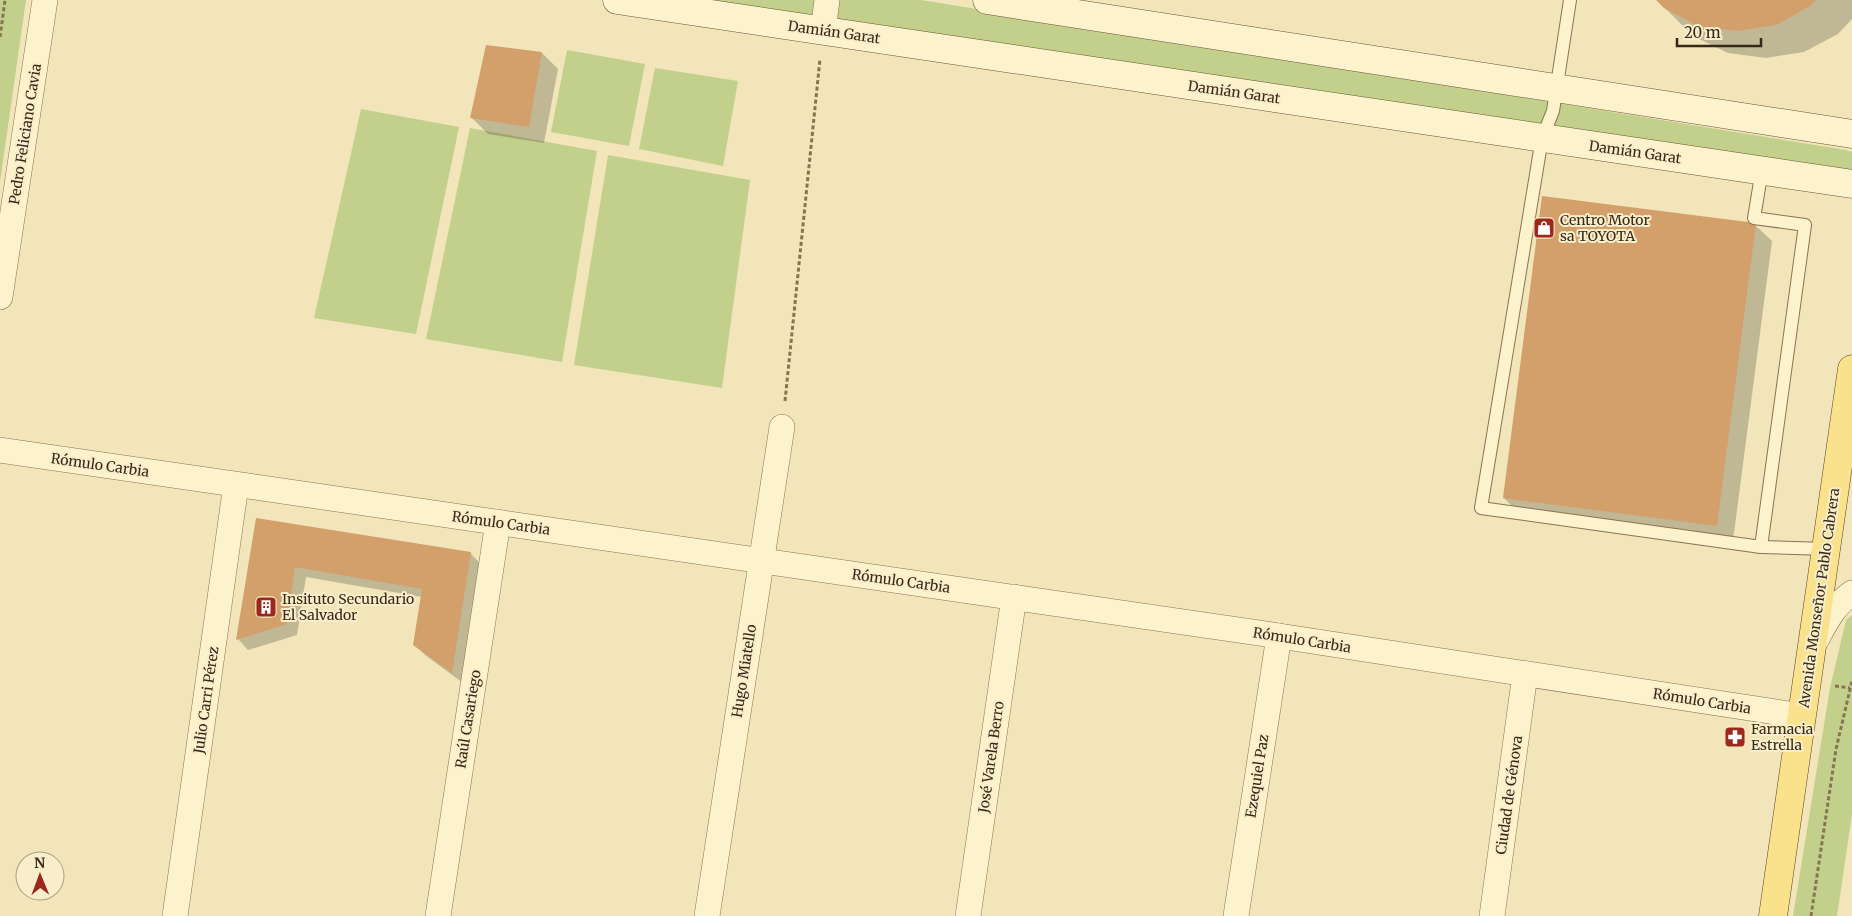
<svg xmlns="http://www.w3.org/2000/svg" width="1852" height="916" viewBox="0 0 1852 916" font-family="Merriweather,serif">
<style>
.green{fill:#c2d08c}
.shadow{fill:#0003}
.building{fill:#d39f6b}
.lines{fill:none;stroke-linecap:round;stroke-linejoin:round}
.service-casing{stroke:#897452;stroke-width:14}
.minor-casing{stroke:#897452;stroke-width:26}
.secondary-casing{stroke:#6a5436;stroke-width:29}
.primary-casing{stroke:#554128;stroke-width:29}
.path{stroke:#897452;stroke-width:3;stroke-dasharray:4 2.5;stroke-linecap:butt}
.service{stroke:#fcf2cc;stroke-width:12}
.minor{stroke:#fcf2cc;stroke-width:25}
.secondary{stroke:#fcf2cc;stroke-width:28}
.primary{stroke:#fae18b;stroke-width:28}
.labels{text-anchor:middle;stroke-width:4;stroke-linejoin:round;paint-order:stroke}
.street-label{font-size:14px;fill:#362919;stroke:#f8eec9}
.poi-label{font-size:14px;fill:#362919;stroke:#f8eec9;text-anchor:start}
</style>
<rect width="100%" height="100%" fill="#f1e5b9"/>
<g class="green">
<polygon points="0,0 26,0 0,182"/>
<polygon points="675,0 921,0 1846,150 1852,152 1852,174"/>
<polygon points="567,50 645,64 629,146 551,132"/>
<polygon points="655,68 738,81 723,166 639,149"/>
<polygon points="361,109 459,127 416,334 314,318"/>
<polygon points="470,128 597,151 562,362 426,339"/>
<polygon points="608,155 750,180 722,388 574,365"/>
<polygon points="1852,615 1852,814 1837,916 1793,916 1830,688 1846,620"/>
</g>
<g class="shadow">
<polygon points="1657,0 1852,0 1852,19 1838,34 1804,52 1766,58 1728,53 1693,36"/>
<polygon points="542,53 558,69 544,143 488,134 472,118"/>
<polygon points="1755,225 1772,241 1733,541 1520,514 1504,498"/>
<polygon points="257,519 470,553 481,564 463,683 425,655 414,644 422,597 306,577 297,635 248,650 238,639"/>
</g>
<g class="building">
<polygon points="1656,0 1816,0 1810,6 1776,25 1737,31 1698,26 1664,8"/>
<polygon points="486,45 542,52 529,127 470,118"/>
<polygon points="1542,196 1756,223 1717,526 1503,498"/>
<polygon points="256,518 471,552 452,673 413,645 422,589 295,567 287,624 236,640"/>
</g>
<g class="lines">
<g class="service-casing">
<g id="service">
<polyline points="1570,0 1553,111 1542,138 1481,508 1761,547"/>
<polyline points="1762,170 1754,218 1805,225 1761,547 1827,549"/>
</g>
</g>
<g class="minor-casing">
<g id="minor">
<polyline points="823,31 827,0"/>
<polyline points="0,297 45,0"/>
<polyline points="0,450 1279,636 1802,716"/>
<path d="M1815 642C1826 622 1833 606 1852 593"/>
<polyline points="175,916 236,485"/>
<polyline points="438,916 498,522"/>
<polyline points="707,916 782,427"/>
<polyline points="968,916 1014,597"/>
<polyline points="1236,916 1279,636"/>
<polyline points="1492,916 1525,674"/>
</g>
</g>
<g class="secondary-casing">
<g id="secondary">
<polyline points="617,0 1852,184"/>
<polyline points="987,0 1852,134"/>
</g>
</g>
<g class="primary-casing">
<polyline id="primary" points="1773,916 1852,369"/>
</g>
<g class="path">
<polyline points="0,37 5,0"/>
<polyline points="785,401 820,59"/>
<polyline points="1835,686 1850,688"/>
<polyline points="1811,916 1836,749 1852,681"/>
</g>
<use href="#service" class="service"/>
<use href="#minor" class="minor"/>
<use href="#secondary" class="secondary"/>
<use href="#primary" class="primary"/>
</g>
<defs>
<g id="shop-square" transform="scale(1.125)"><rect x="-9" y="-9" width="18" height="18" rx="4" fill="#9d271d" stroke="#f8eec9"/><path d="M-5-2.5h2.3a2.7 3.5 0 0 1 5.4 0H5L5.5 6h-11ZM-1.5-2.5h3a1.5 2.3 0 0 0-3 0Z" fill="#fff"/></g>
<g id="building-square" transform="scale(1.125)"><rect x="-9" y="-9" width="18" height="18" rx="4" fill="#9d271d" stroke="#f8eec9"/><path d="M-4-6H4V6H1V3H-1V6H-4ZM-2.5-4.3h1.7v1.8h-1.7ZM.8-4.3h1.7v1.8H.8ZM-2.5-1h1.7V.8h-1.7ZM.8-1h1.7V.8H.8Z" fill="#fff"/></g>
<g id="pharmacy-square" transform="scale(1.125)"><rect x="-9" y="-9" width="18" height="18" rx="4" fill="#9d271d" stroke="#f8eec9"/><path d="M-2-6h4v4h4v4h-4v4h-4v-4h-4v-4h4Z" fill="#fff"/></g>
</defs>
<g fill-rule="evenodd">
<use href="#shop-square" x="1544" y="228"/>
<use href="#building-square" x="266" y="607"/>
<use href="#pharmacy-square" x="1735" y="737"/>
</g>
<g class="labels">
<g class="street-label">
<text transform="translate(834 32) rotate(8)" y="5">Damián Garat</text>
<text transform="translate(1234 92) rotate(8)" y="5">Damián Garat</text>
<text transform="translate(25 134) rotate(-81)" y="5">Pedro Feliciano Cavia</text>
<text transform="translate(1635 152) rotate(8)" y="5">Damián Garat</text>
<text transform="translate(100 465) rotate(8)" y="5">Rómulo Carbia</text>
<text transform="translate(501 523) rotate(8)" y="5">Rómulo Carbia</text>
<text transform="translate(901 581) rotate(8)" y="5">Rómulo Carbia</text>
<text transform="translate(1819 598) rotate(-82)" y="5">Avenida Monseñor Pablo Cabrera</text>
<text transform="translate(1302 640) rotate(9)" y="5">Rómulo Carbia</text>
<text transform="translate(744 671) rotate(-81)" y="5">Hugo Miatello</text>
<text transform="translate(206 700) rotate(-82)" y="5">Julio Carri Pérez</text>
<text transform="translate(1702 701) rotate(9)" y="5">Rómulo Carbia</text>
<text transform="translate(468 719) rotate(-81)" y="5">Raúl Casariego</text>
<text transform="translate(991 757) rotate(-82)" y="5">José Varela Berro</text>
<text transform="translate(1257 776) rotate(-81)" y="5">Ezequiel Paz</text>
<text transform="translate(1509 795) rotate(-82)" y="5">Ciudad de Génova</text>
</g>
<g class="poi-label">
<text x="1560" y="225">Centro Motor<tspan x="1560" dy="16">sa TOYOTA</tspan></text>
<text x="282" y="604">Insituto Secundario<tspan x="282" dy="16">El Salvador</tspan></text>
<text x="1751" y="734">Farmacia<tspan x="1751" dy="16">Estrella</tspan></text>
</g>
</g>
<g transform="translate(40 876) rotate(359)"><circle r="24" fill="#f8eec9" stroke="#aa9f83"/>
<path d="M0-4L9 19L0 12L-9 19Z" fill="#9d271d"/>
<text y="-8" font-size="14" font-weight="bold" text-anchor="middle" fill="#362919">N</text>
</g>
<path d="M1677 38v8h84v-8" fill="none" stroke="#362919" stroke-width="2.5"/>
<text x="1684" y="38" font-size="15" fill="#362919" stroke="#f8eec9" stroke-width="4" paint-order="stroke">20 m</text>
</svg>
